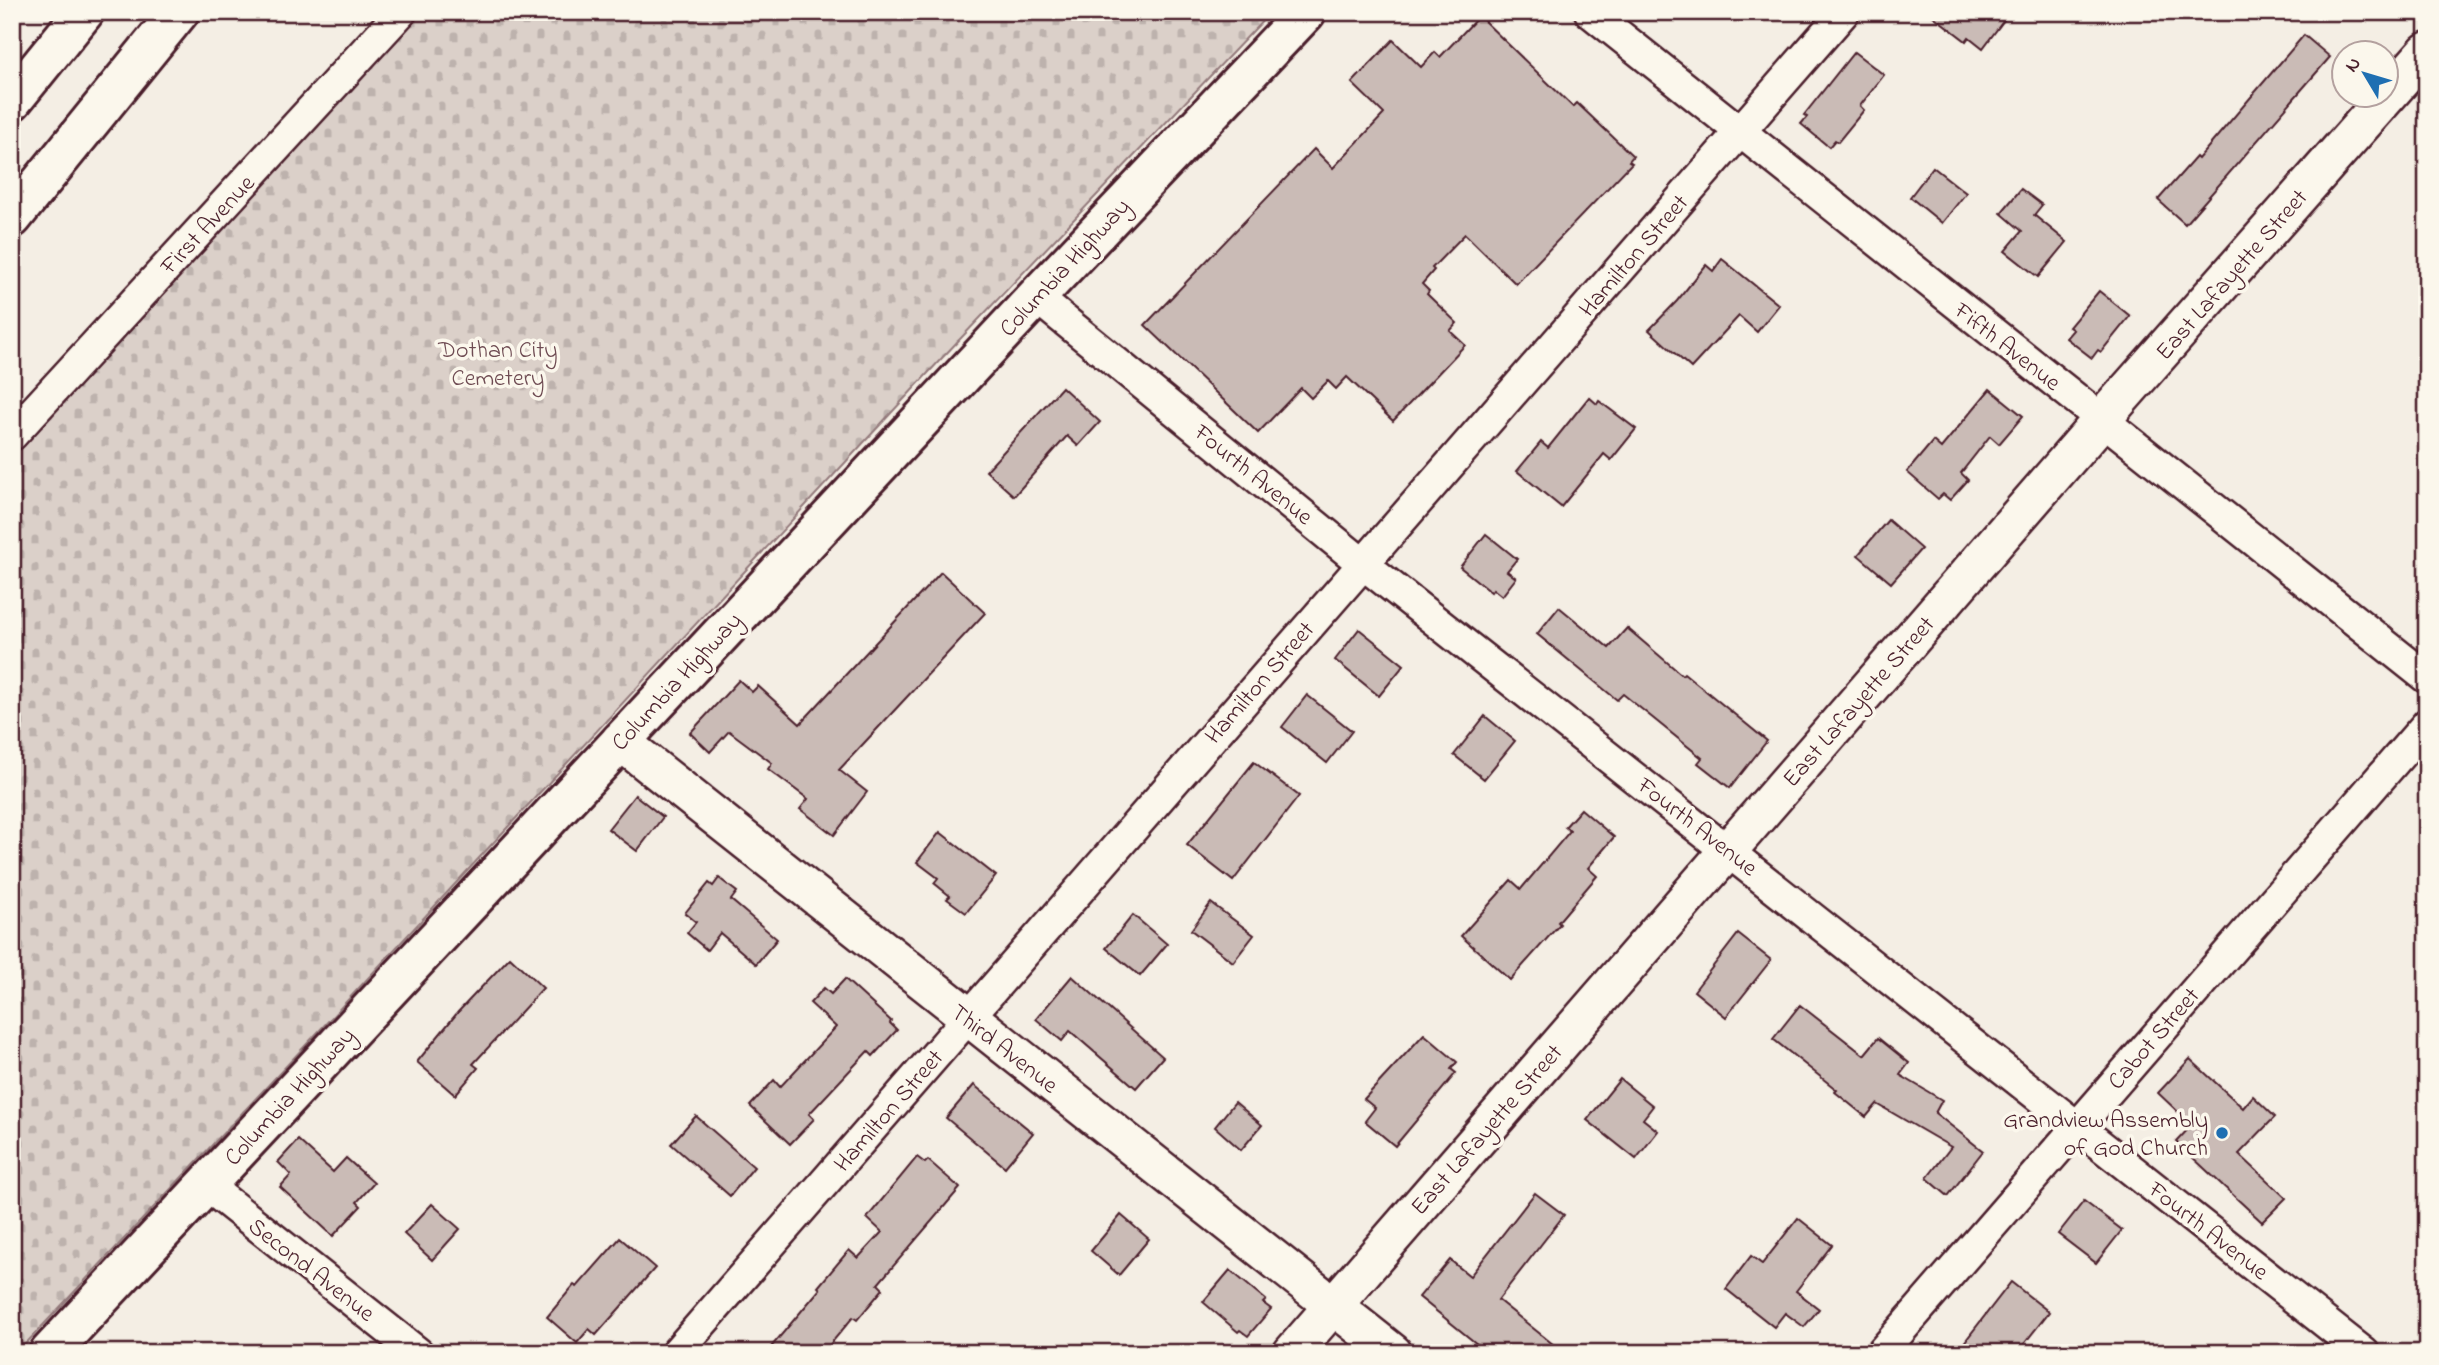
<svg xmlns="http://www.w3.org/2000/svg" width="2439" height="1365" viewBox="0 0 2439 1365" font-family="'Indie Flower',sans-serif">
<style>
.cemetery{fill:url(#cemetery-stones);stroke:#92787a;stroke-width:2}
.building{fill:#cabbb6;stroke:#4a1f2b;stroke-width:2}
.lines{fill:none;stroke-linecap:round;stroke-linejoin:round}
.minor-casing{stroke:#4a1f2b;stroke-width:35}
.tertiary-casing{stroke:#4a1f2b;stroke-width:42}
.secondary-casing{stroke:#4a1f2b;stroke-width:44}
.primary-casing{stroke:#4a1f2b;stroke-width:44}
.minor{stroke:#fbf7ec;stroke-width:30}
.tertiary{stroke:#fbf7ec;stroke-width:37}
.secondary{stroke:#fbf7ec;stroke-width:38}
.primary{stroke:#fbf7ec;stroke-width:38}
.poi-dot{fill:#1f6fb2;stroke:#fbf7ec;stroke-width:2.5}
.labels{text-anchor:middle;stroke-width:7;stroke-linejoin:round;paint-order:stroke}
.street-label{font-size:24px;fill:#4a1f2b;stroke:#fbf7ec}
.park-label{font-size:24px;fill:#6e4b52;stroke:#fbf7ec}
.poi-label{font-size:24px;fill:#4a1f2b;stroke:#fbf7ec;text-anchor:end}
</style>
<defs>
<pattern id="cemetery-stones" width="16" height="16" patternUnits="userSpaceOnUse" patternTransform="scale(1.75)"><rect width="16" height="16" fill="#dbd0c9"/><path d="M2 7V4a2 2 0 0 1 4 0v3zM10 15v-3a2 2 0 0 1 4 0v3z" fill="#bdb2ad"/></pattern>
</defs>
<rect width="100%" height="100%" fill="#f4eee4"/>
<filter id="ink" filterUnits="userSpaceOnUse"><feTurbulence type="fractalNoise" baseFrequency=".0143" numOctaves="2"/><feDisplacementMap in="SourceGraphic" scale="14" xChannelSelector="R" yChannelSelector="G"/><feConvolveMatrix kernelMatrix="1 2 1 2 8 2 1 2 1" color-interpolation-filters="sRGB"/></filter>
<g filter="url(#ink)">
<polygon class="cemetery" points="380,12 1271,12 942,358 320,1030 17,1353 12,1353 12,411"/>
<g class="building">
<polygon points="1928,12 2010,12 1983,48 1969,37 1966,41"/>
<polygon points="1479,16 1573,107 1577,103 1633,156 1629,161 1632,163 1516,284 1465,234 1432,268 1434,270 1422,284 1429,291 1427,294 1457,323 1450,331 1465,345 1393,421 1347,377 1336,389 1328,381 1311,398 1301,388 1258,433 1145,325 1314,149 1333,168 1384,114 1352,83 1393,40 1421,67 1435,52 1440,57"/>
<polygon points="2304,35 2330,57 2185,224 2158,200 2196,157 2198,159"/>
<polygon points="1854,52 1884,75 1860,106 1864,110 1838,142 1835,140 1829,147 1801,124 1807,117 1804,115"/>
<polygon points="1933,167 1966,193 1942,223 1910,197"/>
<polygon points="2021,189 2042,205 2034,215 2067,242 2038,277 2005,251 2022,231 2001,213"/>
<polygon points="1722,259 1779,305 1757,332 1739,316 1691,368 1649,330 1677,301 1706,265 1713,271"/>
<polygon points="2099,291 2130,316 2101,352 2098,350 2092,358 2066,338 2073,330 2069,327"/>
<polygon points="1062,387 1100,422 1078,446 1067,436 1014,496 986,471"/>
<polygon points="1990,389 2023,416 1999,444 1990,436 1961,473 1968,480 1950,500 1943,494 1938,499 1907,472 1933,441 1941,448"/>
<polygon points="1589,397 1597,404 1599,401 1636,429 1611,460 1604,454 1561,507 1517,471 1541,442 1548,448"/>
<polygon points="1888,520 1921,549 1891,583 1858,555"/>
<polygon points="1486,534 1517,559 1507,571 1516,578 1502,596 1493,589 1491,592 1460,567"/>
<polygon points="941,572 985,613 839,770 867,792 834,835 800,809 808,799 768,769 772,763 729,731 710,752 690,733 739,680 752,692 758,686 800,724"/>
<polygon points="1559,607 1609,648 1627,628 1682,675 1684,673 1767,741 1730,788 1698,763 1702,758 1623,694 1617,700 1537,634"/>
<polygon points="1359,629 1404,665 1379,696 1335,660"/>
<polygon points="1307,695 1352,731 1327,763 1282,727"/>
<polygon points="1485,716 1515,741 1484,779 1454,755"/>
<polygon points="1254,762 1299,796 1233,881 1187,845"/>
<polygon points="635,795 663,817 637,851 608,829"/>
<polygon points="1581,809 1614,837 1588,868 1597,876 1558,922 1560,924 1510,980 1461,936 1511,880 1521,889 1570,831 1565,827"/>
<polygon points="940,832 996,876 966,913 947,899 950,896 934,883 938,878 917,862"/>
<polygon points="719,878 737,892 731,900 777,939 756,964 720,933 707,950 687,933 696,922 685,913 709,883 713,886"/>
<polygon points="1211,903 1254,935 1233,962 1191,930"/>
<polygon points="1133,915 1167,944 1140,976 1106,948"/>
<polygon points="1738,934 1771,960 1726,1017 1694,991"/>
<polygon points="510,957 543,988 473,1064 478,1068 455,1095 417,1062 458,1012"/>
<polygon points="1072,976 1163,1057 1136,1088 1070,1031 1062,1041 1036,1019"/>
<polygon points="845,979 891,1021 890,1023 897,1030 873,1056 868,1051 809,1114 814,1119 790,1144 750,1106 774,1080 780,1087 836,1027 810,1003 824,988 831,994"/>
<polygon points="1800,1005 1864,1055 1878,1038 1909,1063 1900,1075 1942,1100 1935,1113 1983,1151 1948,1196 1927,1178 1951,1147 1877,1104 1866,1117 1835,1092 1837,1090 1773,1039"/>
<polygon points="1424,1034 1457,1062 1451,1069 1456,1073 1395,1146 1365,1121 1375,1108 1364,1099"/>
<polygon points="2190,1059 2243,1108 2253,1096 2275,1117 2239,1154 2286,1198 2262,1222 2176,1142 2192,1125 2158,1093"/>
<polygon points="1620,1079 1653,1106 1643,1119 1658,1131 1636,1159 1587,1120"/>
<polygon points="974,1085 1033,1133 1005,1167 946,1118"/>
<polygon points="1235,1102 1262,1125 1241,1150 1215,1127"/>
<polygon points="696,1116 754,1167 730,1196 671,1144"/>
<polygon points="298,1140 333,1172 346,1158 374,1183 357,1202 361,1206 333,1236 280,1187 291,1175 278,1162"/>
<polygon points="917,1157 925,1163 928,1160 960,1188 878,1284 883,1289 857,1320 853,1317 823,1353 766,1353 820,1289 818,1287 849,1250 858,1258 882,1232 867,1218"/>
<polygon points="1535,1193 1564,1215 1498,1300 1564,1353 1488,1353 1419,1297 1450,1260 1470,1276"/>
<polygon points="2084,1201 2122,1230 2096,1263 2058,1234"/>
<polygon points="432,1204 460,1229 432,1260 404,1234"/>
<polygon points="1121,1215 1149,1239 1119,1275 1091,1251"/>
<polygon points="1798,1218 1832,1245 1796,1291 1819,1309 1804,1327 1785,1313 1774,1327 1726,1289 1751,1256 1762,1264"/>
<polygon points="620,1238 655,1268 596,1335 589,1329 577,1343 547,1317 574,1285 577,1287"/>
<polygon points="1230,1270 1266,1300 1263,1303 1271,1309 1248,1336 1240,1330 1238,1332 1203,1302"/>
<polygon points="2011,1282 2049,1312 2017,1353 1956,1353"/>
</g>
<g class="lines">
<g class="minor-casing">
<g id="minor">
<polyline points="1590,12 2427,678"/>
<polyline points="1036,297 1362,563 2364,1353"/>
<polyline points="12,435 401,12"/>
<polyline points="206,1185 418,1353"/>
<polyline points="676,1353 1844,12"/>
<polyline points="1881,1353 2427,724"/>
</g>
</g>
<g class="tertiary-casing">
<g id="tertiary">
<polyline points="620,741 1393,1353"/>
<polyline points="1292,1353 2119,400 2427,51"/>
</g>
</g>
<g class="secondary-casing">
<polyline id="secondary" points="49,1353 1036,297 1306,12"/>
</g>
<g class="primary-casing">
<g id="primary">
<polyline points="12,101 84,12"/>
<polyline points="12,218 179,12"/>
</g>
</g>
<use href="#minor" class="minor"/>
<use href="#tertiary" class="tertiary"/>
<use href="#secondary" class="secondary"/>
<use href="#primary" class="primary"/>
</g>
</g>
<circle class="poi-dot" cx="2222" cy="1133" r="7"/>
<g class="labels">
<g class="street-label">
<text transform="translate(207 224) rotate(-47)" y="8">First Avenue</text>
<text transform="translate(1633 255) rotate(-49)" y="8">Hamilton Street</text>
<text transform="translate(1064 267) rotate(-47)" y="8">Columbia Highway</text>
<text transform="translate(2231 274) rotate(-49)" y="8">East Lafayette Street</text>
<text transform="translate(2008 346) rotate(38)" y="8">Fifth Avenue</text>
<text transform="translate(1254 474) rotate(39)" y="8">Fourth Avenue</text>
<text transform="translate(676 681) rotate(-47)" y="8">Columbia Highway</text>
<text transform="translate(1259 682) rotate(-49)" y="8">Hamilton Street</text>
<text transform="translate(1858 701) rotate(-49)" y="8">East Lafayette Street</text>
<text transform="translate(1698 826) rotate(38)" y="8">Fourth Avenue</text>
<text transform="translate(2153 1038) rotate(-49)" y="8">Cabot Street</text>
<text transform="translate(1005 1048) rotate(38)" y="8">Third Avenue</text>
<text transform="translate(289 1096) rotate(-47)" y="8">Columbia Highway</text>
<text transform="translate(888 1110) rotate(-49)" y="8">Hamilton Street</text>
<text transform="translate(1486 1129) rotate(-49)" y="8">East Lafayette Street</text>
<text transform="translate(2209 1230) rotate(38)" y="8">Fourth Avenue</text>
<text transform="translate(312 1269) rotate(38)" y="8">Second Avenue</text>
</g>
<g class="park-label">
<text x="498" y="357">Dothan City<tspan x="498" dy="28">Cemetery</tspan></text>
</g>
<g class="poi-label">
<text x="2208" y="1127">Grandview Assembly<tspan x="2208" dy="28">of God Church</tspan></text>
</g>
</g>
<rect width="2439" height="1365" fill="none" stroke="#fbf7ec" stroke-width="42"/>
<rect x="21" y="21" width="2397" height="1323" fill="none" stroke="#4a1f2b" stroke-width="2.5" filter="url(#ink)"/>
<g transform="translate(2365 74) rotate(308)"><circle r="33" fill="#fbf7ec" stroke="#b4a19f" stroke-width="2"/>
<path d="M0-5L12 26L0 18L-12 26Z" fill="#1f6fb2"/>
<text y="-10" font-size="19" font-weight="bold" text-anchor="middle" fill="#4a1f2b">N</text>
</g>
</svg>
